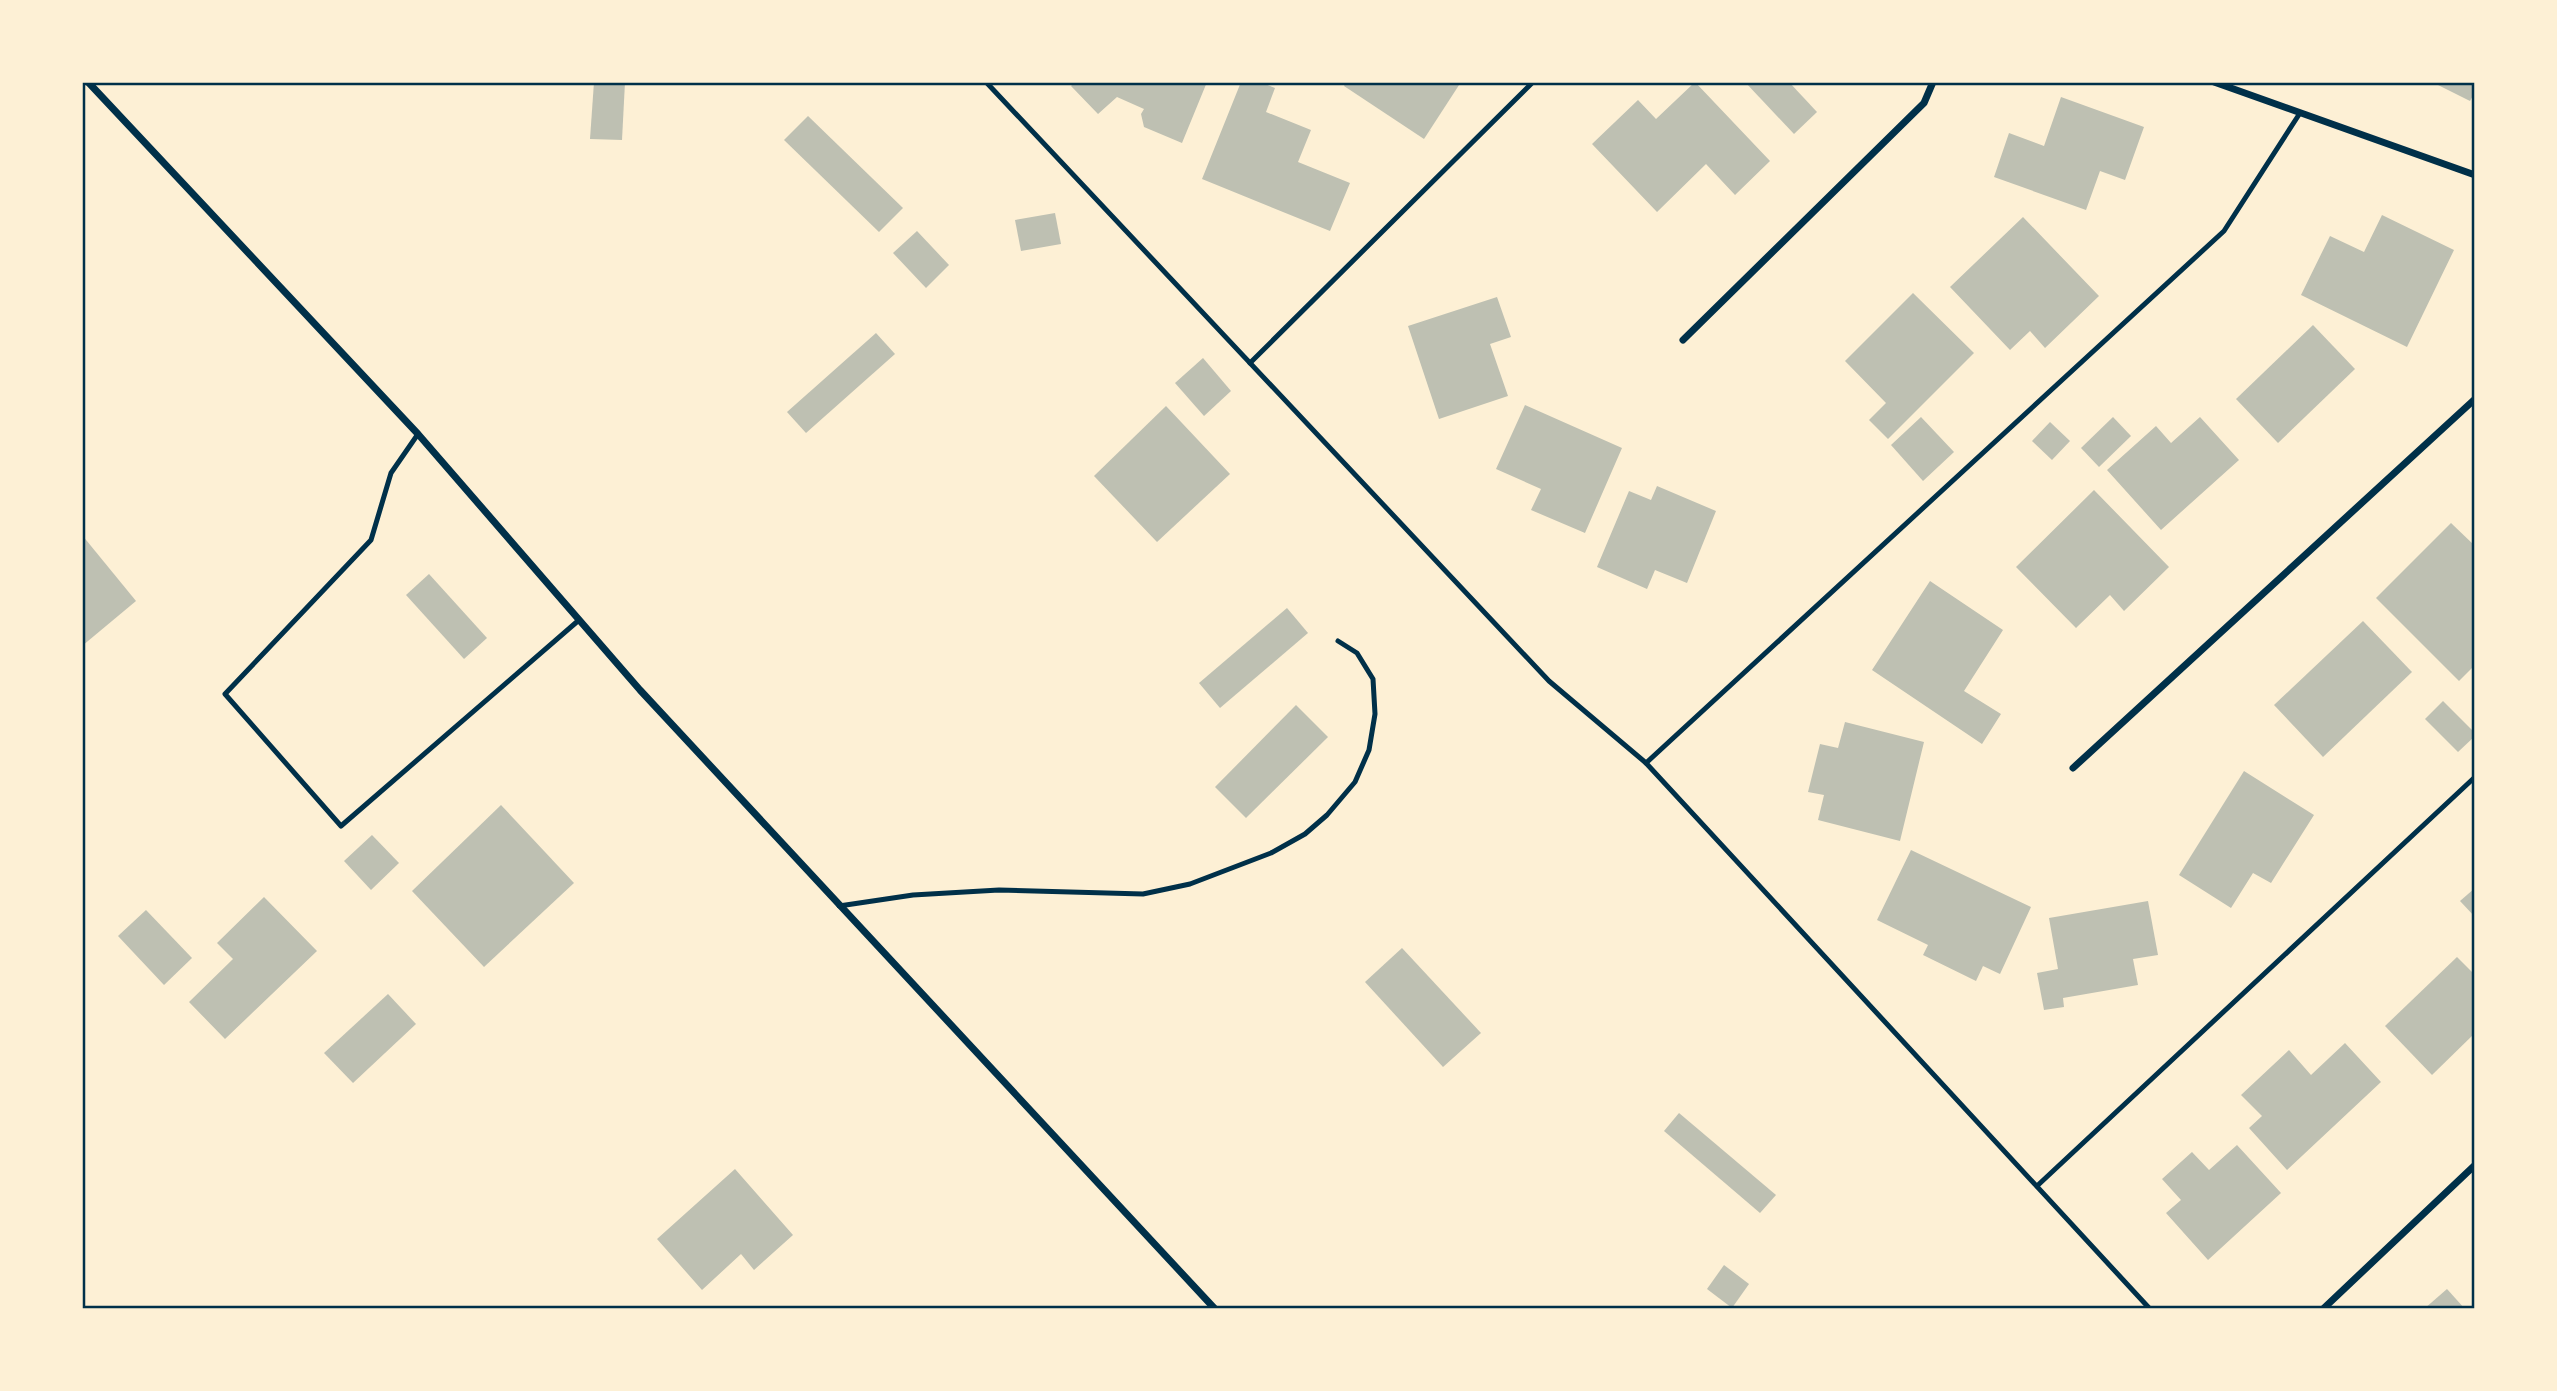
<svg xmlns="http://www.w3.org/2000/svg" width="2557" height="1391" viewBox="0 0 2557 1391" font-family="'PT Sans',sans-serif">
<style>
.building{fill:#bec0b2}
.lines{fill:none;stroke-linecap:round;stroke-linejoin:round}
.service{stroke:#003049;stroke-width:5}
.minor{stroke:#003049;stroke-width:7}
.neatline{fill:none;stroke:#003049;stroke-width:2.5}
</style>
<rect width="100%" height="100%" fill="#fdf0d5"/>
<g class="building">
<polygon points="594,82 625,82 622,140 590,139"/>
<polygon points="1075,82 1207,82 1182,143 1144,127 1141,114 1144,109 1117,97 1098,114 1071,86"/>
<polygon points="1241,82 1260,82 1275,88 1266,112 1311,130 1298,162 1350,183 1330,231 1202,179"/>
<polygon points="1346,82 1461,82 1424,139 1344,86"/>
<polygon points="1695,82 1770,161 1735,195 1706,164 1657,212 1592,144 1638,100 1656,119"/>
<polygon points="1745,82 1789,82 1817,112 1794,134"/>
<polygon points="2432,82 2475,82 2475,92 2470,101"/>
<polygon points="2061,97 2144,127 2125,180 2100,171 2086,210 1994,177 2009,133 2044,146"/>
<polygon points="808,116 903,208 879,232 784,140"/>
<polygon points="1055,213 1061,244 1021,251 1015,220"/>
<polygon points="2382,215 2454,250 2407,347 2301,295 2330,236 2364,252"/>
<polygon points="2023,217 2099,296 2045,348 2030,331 2010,350 1950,287"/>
<polygon points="917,231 949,265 926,288 893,253"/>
<polygon points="1913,293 1974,353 1888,439 1869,420 1886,403 1845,361"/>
<polygon points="1497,297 1511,337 1490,344 1508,396 1439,419 1408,326"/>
<polygon points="2313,325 2355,369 2278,443 2236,399"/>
<polygon points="876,333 895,354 806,433 787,412"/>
<polygon points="1203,358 1231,391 1204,416 1175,383"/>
<polygon points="1525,405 1622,448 1585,533 1531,510 1541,489 1496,469"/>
<polygon points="1166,406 1230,474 1157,542 1094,476"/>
<polygon points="1921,417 1954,452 1923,481 1891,445"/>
<polygon points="2113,417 2131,436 2099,467 2081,448"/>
<polygon points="2200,417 2239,460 2161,530 2107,470 2156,426 2171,443"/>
<polygon points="2050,422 2070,441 2052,460 2032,441"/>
<polygon points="1657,486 1716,511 1687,583 1655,570 1647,589 1597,567 1629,491 1651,500"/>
<polygon points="2094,490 2169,567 2124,611 2110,595 2076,628 2016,567"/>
<polygon points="2451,523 2475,546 2475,665 2459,681 2376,598"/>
<polygon points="82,535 136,601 82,646"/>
<polygon points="429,574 487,638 464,659 406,595"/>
<polygon points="1930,581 2003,630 1964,691 2001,714 1982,744 1872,670"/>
<polygon points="1287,608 1308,633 1220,708 1199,683"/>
<polygon points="2363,621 2412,672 2323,757 2274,705"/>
<polygon points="2443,701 2475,733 2475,736 2458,752 2425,719"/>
<polygon points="1296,705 1328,737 1246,818 1215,787"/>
<polygon points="1845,722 1924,742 1900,841 1818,820 1824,795 1808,792 1820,744 1838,748"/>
<polygon points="2244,771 2314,815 2271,883 2253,873 2231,908 2179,875"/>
<polygon points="501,805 574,883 484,967 412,891"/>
<polygon points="372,835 399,863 371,890 344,861"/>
<polygon points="1911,850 2031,907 2000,974 1983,966 1976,981 1923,955 1928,945 1877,920"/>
<polygon points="2475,888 2475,917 2460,901"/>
<polygon points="264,897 317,951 225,1039 189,1002 233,959 217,943"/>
<polygon points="2148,901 2158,955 2133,959 2138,985 2063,998 2064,1007 2044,1010 2037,973 2058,969 2049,918"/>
<polygon points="146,910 192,958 164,985 118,936"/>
<polygon points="1402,948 1481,1033 1443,1067 1365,982"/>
<polygon points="2457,957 2475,975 2475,1033 2432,1075 2385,1026"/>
<polygon points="388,994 416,1024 353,1083 324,1053"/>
<polygon points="2345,1043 2381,1082 2287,1170 2249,1128 2262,1116 2241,1095 2289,1050 2311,1075"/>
<polygon points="1679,1113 1776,1195 1760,1213 1664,1131"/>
<polygon points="2237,1145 2281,1193 2208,1260 2166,1213 2181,1200 2162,1179 2192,1152 2209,1170"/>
<polygon points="735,1169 793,1235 754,1270 741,1254 702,1290 657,1239"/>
<polygon points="1724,1265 1749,1284 1732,1308 1707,1289"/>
<polygon points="2447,1289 2465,1309 2424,1309"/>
</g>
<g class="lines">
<g class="service">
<polyline points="986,82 1549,681 1646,763 2150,1309"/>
<polyline points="1250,363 1533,82"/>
<polyline points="418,434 391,473 371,540 225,694 341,826 579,620"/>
<polyline points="1646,763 2224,231 2300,113"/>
<polyline points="839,906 913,895 999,890 1143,894 1190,884 1271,853 1305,834 1327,815 1355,782 1369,750 1375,714 1373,679 1357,653 1338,641"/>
<polyline points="2037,1186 2475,777"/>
</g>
<g class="minor">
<polyline points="88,82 418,434 640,690 1215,1309"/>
<polyline points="2214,82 2475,175"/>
<polyline points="1683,340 1924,103 1933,82"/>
<polyline points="2073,768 2475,399"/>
<polyline points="2323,1309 2475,1165"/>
</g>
</g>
<rect width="2557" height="1391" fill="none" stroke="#fdf0d5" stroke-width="168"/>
<rect x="84" y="84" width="2389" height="1223" class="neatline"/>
</svg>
